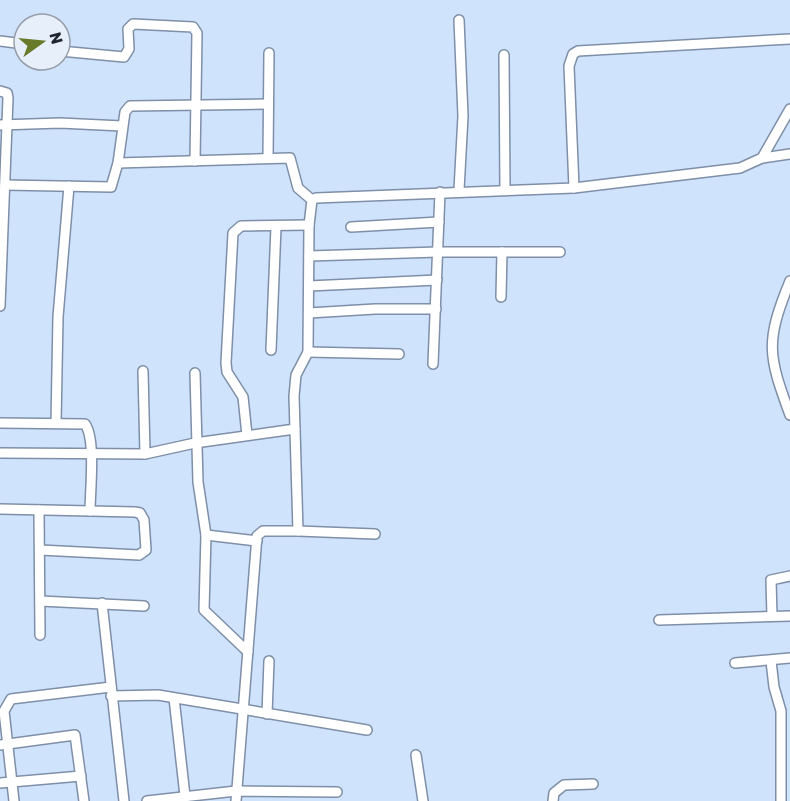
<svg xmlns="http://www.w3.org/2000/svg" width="790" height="801" viewBox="0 0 790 801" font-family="Rubik,sans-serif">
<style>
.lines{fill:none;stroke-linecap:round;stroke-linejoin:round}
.minor-casing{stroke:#7e8fa7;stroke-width:12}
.minor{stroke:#fff;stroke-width:9}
</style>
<rect width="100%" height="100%" fill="#d0e3fd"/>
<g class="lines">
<g class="minor-casing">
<g id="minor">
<polyline points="459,20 463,116 459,190"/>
<polyline points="0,41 24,44"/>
<polyline points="60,51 124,57 129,49 128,29 133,24 193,27 197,33 195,161"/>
<polyline points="504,55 505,190"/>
<polyline points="0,91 7,93 8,98 0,306"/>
<polyline points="0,125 60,123 122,126"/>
<polyline points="268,158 269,53"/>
<polyline points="762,158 790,154"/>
<polyline points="118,163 290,158 298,188 312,200"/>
<polyline points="5,185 111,187 118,163 125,112 130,106 268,104"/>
<polyline points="574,188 569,66 573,54 578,51 790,39"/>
<polyline points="351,227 439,222"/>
<polyline points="309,256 438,252 560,252"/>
<path d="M790 281C765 342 768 355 790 415"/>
<polyline points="309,286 437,280"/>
<polyline points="501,297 502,252"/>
<polyline points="309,313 375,309 436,309"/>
<polyline points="271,350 276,227"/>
<polyline points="308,352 399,354"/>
<polyline points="433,364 440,192"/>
<polyline points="143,371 145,454"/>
<polyline points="195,373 198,482 206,535 204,610 248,652"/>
<path d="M0 423 85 424C96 439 90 491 90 511"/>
<polyline points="56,423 58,317 69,186"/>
<polyline points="247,435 243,397 227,372 226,363 233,233 241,226 309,225"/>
<polyline points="0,453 145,454 195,443 295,429"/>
<polyline points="0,509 135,512 140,513 144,520 146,550 139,555 40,550"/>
<polyline points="39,510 40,635"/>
<polyline points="298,531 375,534"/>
<polyline points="206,535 257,541"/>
<polyline points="40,601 144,606"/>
<polyline points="102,603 124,801"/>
<polyline points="772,616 771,580 790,576"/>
<polyline points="659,620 790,616"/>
<polyline points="771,661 774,687 781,711 781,801"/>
<polyline points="735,663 790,658"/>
<polyline points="111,696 158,695 367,730"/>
<polyline points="174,698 185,796"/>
<polyline points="267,714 269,661"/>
<polyline points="0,745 75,735 84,801"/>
<polyline points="416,755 423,801"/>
<polyline points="0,783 81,776"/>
<polyline points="14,801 4,711 11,699 111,687"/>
<polyline points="147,801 236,791 337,792"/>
<polyline points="236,801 257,536 263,531 298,531 294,396 296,375 308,352 309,225 312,200 316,198 574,188 740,168 762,158 790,109"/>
<polyline points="553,801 554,793 564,785 593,784"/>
</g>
</g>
<use href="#minor" class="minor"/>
</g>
<g transform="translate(42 42) rotate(75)"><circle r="28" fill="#e7effa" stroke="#979ea9" stroke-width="1.5"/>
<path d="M0-4.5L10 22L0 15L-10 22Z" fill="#697a28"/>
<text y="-9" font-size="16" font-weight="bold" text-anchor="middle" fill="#1f252f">N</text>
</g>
</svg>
